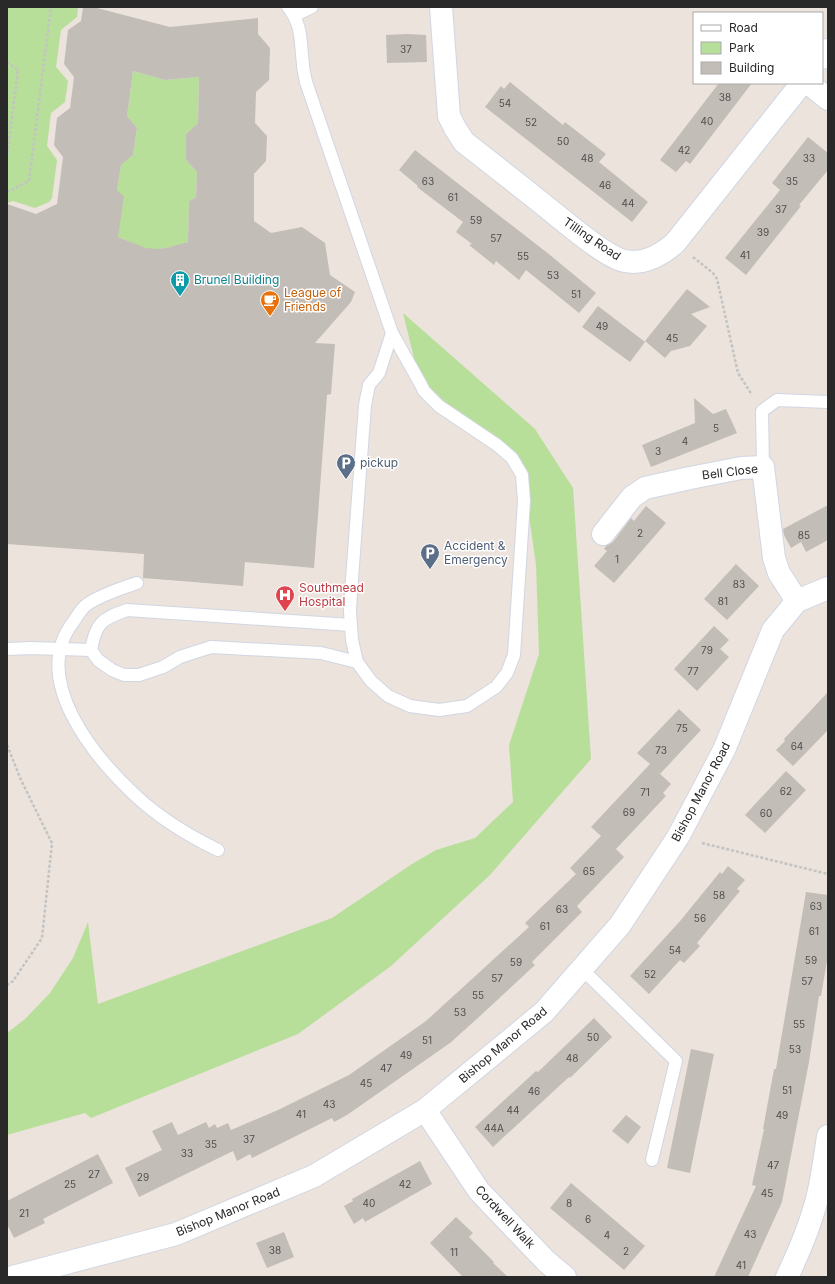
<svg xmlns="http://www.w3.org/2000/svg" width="835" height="1284" viewBox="0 0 835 1284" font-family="Inter,sans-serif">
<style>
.green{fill:#b8df9a}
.building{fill:#c3bdb8;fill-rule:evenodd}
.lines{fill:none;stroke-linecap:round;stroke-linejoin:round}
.lane-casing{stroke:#d1d6e2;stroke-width:14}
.street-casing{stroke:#d1d6e2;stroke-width:24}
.path{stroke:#c3c3c3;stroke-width:2.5;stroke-dasharray:3 2;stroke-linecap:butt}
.lane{stroke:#fff;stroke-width:12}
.street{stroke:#fff;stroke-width:22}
.labels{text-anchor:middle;stroke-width:3;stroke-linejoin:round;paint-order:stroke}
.number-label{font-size:10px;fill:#504e4d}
.street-label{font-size:12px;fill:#292929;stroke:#fff}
.culture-label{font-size:12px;fill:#0d838f;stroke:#fff;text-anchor:start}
.food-label{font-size:12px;fill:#c56008;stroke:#fff;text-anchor:start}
.service-label{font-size:12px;fill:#4e5e75;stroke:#fff;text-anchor:start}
.health-label{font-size:12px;fill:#be3a42;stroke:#fff;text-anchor:start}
</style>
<rect width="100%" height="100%" fill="#ebe3dc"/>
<g class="green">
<polygon points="7,7 56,8 59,7 78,7 77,17 61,30 56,67 68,81 65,102 51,113 47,146 57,160 52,198 49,202 35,208 13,201 7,203"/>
<path d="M133 71 165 80 199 77 198 123 186 134V160L197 172 196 197 189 201 188 242C174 246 159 252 144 248 135 245 127 240 118 237L117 191 121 165 133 155 137 128 127 116Z"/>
<polygon points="403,313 535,429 573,488 591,759 490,875 391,966 298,1034 91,1118 85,1113 7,1135 7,1033 25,1019 50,993 73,958 88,922 98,1004 332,918 412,864 436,850 475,838 513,802 509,745 539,654 536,565 521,459 420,383"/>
</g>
<g class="building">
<path d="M83 7H93L170 27 258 18V34L270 48 269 80 256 92 255 123 267 136 266 161 254 174V221L271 233 302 227 325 243 330 275 355 292 351 302 315 343 335 344 331 394 327 395 314 568 245 562 243 586 143 578 144 554 7 544V204L36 214 57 204 63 157 54 145 57 118 70 108 74 77 64 64 68 30 81 21ZM133 71 165 80 199 77 198 123 186 134V160L197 172 196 197 189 201 188 242 166 248 158 249 146 248 118 237 124 196 117 191 121 165 133 155 137 128 127 116Z"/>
<polygon points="407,34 426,35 427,62 387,63 386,35"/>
<polygon points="510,82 563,125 565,122 606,154 599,162 648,202 632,222 485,107 501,86 504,89"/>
<polygon points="719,83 752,83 690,164 686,161 676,172 660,160"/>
<polygon points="808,137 828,153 828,170 799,205 801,206 746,275 725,258 780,190 772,183"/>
<polygon points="415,150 550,255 596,293 579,313 526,270 519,280 496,261 494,265 469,245 472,244 456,232 463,222 417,187 418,186 399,170"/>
<polygon points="687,289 710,307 691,314 707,326 690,346 671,351 665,358 645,341"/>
<polygon points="598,306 645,342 630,362 582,327"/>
<polygon points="694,398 713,414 726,409 737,433 651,467 642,445 695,423"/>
<polygon points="828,505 828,540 806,552 801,542 791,548 784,535 783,529"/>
<polygon points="646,506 666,523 614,583 594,566 607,551 604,549 606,546 613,542 631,518 634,521"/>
<polygon points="736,564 759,586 727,620 704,599"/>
<polygon points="714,626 729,640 720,649 729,657 697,691 674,669"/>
<polygon points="828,692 828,730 793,766 776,750 785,741 784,739"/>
<polygon points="679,709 701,730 660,774 657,771 671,784 663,793 666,796 616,849 624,857 577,906 582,912 532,962 535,965 480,1016 450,1043 347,1115 334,1122 332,1118 252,1158 250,1154 237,1161 233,1151 139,1197 125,1168 162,1150 152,1131 172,1122 178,1135 206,1122 209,1128 215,1124 217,1128 228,1123 231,1130 278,1110 349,1075 426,1021 529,927 525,923 576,874 570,868 601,836 591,827 650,764 637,753"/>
<polygon points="786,771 806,790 765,833 745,815"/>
<polygon points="728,866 745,880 737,889 740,891 697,943 700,946 684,963 680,960 649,994 630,976 681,920 720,872 722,874"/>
<polygon points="806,892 828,895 828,955 821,996 819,996 809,1062 782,1202 748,1277 714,1277 756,1186 752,1185 764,1129 763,1129 774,1069 776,1069"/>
<polygon points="594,1018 612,1037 570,1078 569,1077 493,1147 475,1127 536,1071 538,1072"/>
<polygon points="691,1049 714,1054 690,1173 667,1168"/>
<polygon points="626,1115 641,1127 628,1144 612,1131"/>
<polygon points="98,1154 113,1183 43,1219 45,1223 14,1238 7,1224 7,1201"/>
<polygon points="420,1161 432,1184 365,1222 363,1218 354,1224 344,1206 353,1201 352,1199"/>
<polygon points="571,1183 645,1246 624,1270 550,1208"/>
<polygon points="456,1217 473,1233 469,1237 494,1262 493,1263 508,1277 463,1277 430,1243"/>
<polygon points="284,1232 294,1257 267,1268 256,1243"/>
</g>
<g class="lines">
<g class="lane-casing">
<g id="lane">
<path d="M288 7C303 26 300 42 303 64 303 70 305 76 306 82L392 333 420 383 424 391 439 406 497 445 512 458 522 475 524 501 514 655 507 673 496 687 467 706 439 710 410 706 388 696 371 681 357 662 352 640 350 611 351 592 365 405 369 385 379 373 392 333"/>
<polyline points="295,15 312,7"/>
<polyline points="763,467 762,411 777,400 828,402"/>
<path d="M137 583C122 588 97 596 85 606 81 610 77 616 74 621 28 679 95 758 137 797 161 819 189 836 218 850"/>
<path d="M351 625 127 610C102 619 96 622 91 650L98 660 112 670 124 675H139L163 667 180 657 211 647 321 653 357 662"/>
<polyline points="7,649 31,648 91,650"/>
<polyline points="582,969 676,1061 652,1160"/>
</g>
</g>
<g class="street-casing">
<g id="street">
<path d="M441 7 449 116 455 128 464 142C496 167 528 192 560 218 574 229 608 258 625 261 644 265 661 255 675 243L802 83"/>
<polyline points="822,58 828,50"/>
<polyline points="808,83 828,99"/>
<polyline points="603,534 632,497 645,488 690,478 741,468 763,467 774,558 779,573 797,601"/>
<polyline points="425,1110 479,1191 547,1262 565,1277"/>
<polyline points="13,1277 176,1234 314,1176 425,1110 544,1012 620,925 678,837 724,750 773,630 797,601 828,588"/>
<path d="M787 1277C799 1252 810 1226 817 1199 822 1179 825 1157 828 1136"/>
</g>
</g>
<g class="path">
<polyline points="7,62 18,70 7,156"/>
<polyline points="7,192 29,181 51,7"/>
<polyline points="693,257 713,273 717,279 738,373 752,395"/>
<polyline points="7,745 21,780 52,843 42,938 13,981 7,985"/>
<polyline points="702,843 828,874"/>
</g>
<use href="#lane" class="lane"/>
<use href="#street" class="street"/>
</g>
<defs>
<g id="building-pin" transform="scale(1)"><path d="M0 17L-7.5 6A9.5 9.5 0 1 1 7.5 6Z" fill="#0f9aa8" stroke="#fff"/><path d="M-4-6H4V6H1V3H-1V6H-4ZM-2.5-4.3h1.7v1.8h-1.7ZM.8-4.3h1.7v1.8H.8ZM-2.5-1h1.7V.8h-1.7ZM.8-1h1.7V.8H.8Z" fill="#fff"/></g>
<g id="cafe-pin" transform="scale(1)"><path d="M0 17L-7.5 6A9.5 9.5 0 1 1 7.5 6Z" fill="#e8710a" stroke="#fff"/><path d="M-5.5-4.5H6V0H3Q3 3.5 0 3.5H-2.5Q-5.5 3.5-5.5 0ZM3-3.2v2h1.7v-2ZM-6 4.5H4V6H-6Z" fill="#fff"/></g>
<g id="parking-pin" transform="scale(1)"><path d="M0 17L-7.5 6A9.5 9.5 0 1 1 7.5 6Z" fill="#5c6f8a" stroke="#fff"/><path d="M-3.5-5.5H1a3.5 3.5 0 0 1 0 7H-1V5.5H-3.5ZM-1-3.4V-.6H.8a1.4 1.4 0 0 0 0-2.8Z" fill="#fff"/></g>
<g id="hospital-pin" transform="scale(1)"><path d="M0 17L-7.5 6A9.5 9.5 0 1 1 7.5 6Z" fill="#e0444e" stroke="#fff"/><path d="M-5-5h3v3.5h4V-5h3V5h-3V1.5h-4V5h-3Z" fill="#fff"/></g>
</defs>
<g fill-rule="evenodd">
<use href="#building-pin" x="180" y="280"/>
<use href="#cafe-pin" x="270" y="300"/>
<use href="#parking-pin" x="346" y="463"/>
<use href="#parking-pin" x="430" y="553"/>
<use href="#hospital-pin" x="285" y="595"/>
</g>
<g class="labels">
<g class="number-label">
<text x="406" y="53">37</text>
<text x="725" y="101">38</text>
<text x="505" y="107">54</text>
<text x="707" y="125">40</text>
<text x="531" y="126">52</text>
<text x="563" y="145">50</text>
<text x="684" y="154">42</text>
<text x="587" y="162">48</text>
<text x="809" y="162">33</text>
<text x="428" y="185">63</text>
<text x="792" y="185">35</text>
<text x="605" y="189">46</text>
<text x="453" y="201">61</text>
<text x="628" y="207">44</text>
<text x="781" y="213">37</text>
<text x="476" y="224">59</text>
<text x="763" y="236">39</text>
<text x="496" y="242">57</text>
<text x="745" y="259">41</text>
<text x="523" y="260">55</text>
<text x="553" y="279">53</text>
<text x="576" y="298">51</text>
<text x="602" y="330">49</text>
<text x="672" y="342">45</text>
<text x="716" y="432">5</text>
<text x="685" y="445">4</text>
<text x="658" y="455">3</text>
<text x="640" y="537">2</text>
<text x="804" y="539">85</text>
<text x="617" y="563">1</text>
<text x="739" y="588">83</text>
<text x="723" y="605">81</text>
<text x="707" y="654">79</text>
<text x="693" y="675">77</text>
<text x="682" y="732">75</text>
<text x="797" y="750">64</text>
<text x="661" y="754">73</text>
<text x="786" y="795">62</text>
<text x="645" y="796">71</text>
<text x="629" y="816">69</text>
<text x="766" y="817">60</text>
<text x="589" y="875">65</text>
<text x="719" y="899">58</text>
<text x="816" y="910">63</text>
<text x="562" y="913">63</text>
<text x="700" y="922">56</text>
<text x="545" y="930">61</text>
<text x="814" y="935">61</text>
<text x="675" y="954">54</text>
<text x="811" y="964">59</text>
<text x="516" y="966">59</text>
<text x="650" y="978">52</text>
<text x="497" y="982">57</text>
<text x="807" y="985">57</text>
<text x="478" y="999">55</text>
<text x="460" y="1016">53</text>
<text x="799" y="1028">55</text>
<text x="593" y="1041">50</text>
<text x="427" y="1044">51</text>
<text x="795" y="1053">53</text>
<text x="406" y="1059">49</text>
<text x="572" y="1062">48</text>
<text x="386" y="1072">47</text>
<text x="366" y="1087">45</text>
<text x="787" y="1094">51</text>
<text x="534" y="1095">46</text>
<text x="329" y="1108">43</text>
<text x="513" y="1114">44</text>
<text x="301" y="1118">41</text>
<text x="782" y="1119">49</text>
<text x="494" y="1132">44A</text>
<text x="249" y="1143">37</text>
<text x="211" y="1148">35</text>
<text x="187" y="1157">33</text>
<text x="773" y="1169">47</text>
<text x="94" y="1178">27</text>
<text x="143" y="1181">29</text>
<text x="70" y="1188">25</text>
<text x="405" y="1188">42</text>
<text x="767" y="1197">45</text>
<text x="369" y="1207">40</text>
<text x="569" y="1207">8</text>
<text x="24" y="1217">21</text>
<text x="588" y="1223">6</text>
<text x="750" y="1238">43</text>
<text x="607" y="1239">4</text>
<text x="275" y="1254">38</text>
<text x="626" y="1255">2</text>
<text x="454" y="1256">11</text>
<text x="741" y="1269">41</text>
</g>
<g class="street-label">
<text transform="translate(592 239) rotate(34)" y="4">Tilling Road</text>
<text transform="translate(730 472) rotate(-7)" y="4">Bell Close</text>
<text transform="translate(701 792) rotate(-62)" y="4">Bishop Manor Road</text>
<text transform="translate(503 1045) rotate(-40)" y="4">Bishop Manor Road</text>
<text transform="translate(228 1212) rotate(-22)" y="4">Bishop Manor Road</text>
<text transform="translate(505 1217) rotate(47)" y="4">Cordwell Walk</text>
</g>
<g class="culture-label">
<text x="194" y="284">Brunel Building</text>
</g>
<g class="food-label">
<text x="284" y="297">League of<tspan x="284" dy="14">Friends</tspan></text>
</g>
<g class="service-label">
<text x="360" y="467">pickup</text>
<text x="444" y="550">Accident &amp;<tspan x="444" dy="14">Emergency</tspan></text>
</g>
<g class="health-label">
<text x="299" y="592">Southmead<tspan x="299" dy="14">Hospital</tspan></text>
</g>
</g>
<rect width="835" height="1284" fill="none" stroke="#292929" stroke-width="16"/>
<rect x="693" y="12" width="130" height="72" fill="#ffffff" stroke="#a9a9a9"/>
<rect x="701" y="25" width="20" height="6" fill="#ffffff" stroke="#a9a9a9"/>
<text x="729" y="32" font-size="12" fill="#292929">Road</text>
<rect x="701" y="42" width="20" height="12" fill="#b8df9a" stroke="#a9a9a9"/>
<text x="729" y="52" font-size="12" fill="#292929">Park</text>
<rect x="701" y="62" width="20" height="12" fill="#c3bdb8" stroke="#a9a9a9"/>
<text x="729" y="72" font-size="12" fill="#292929">Building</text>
</svg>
